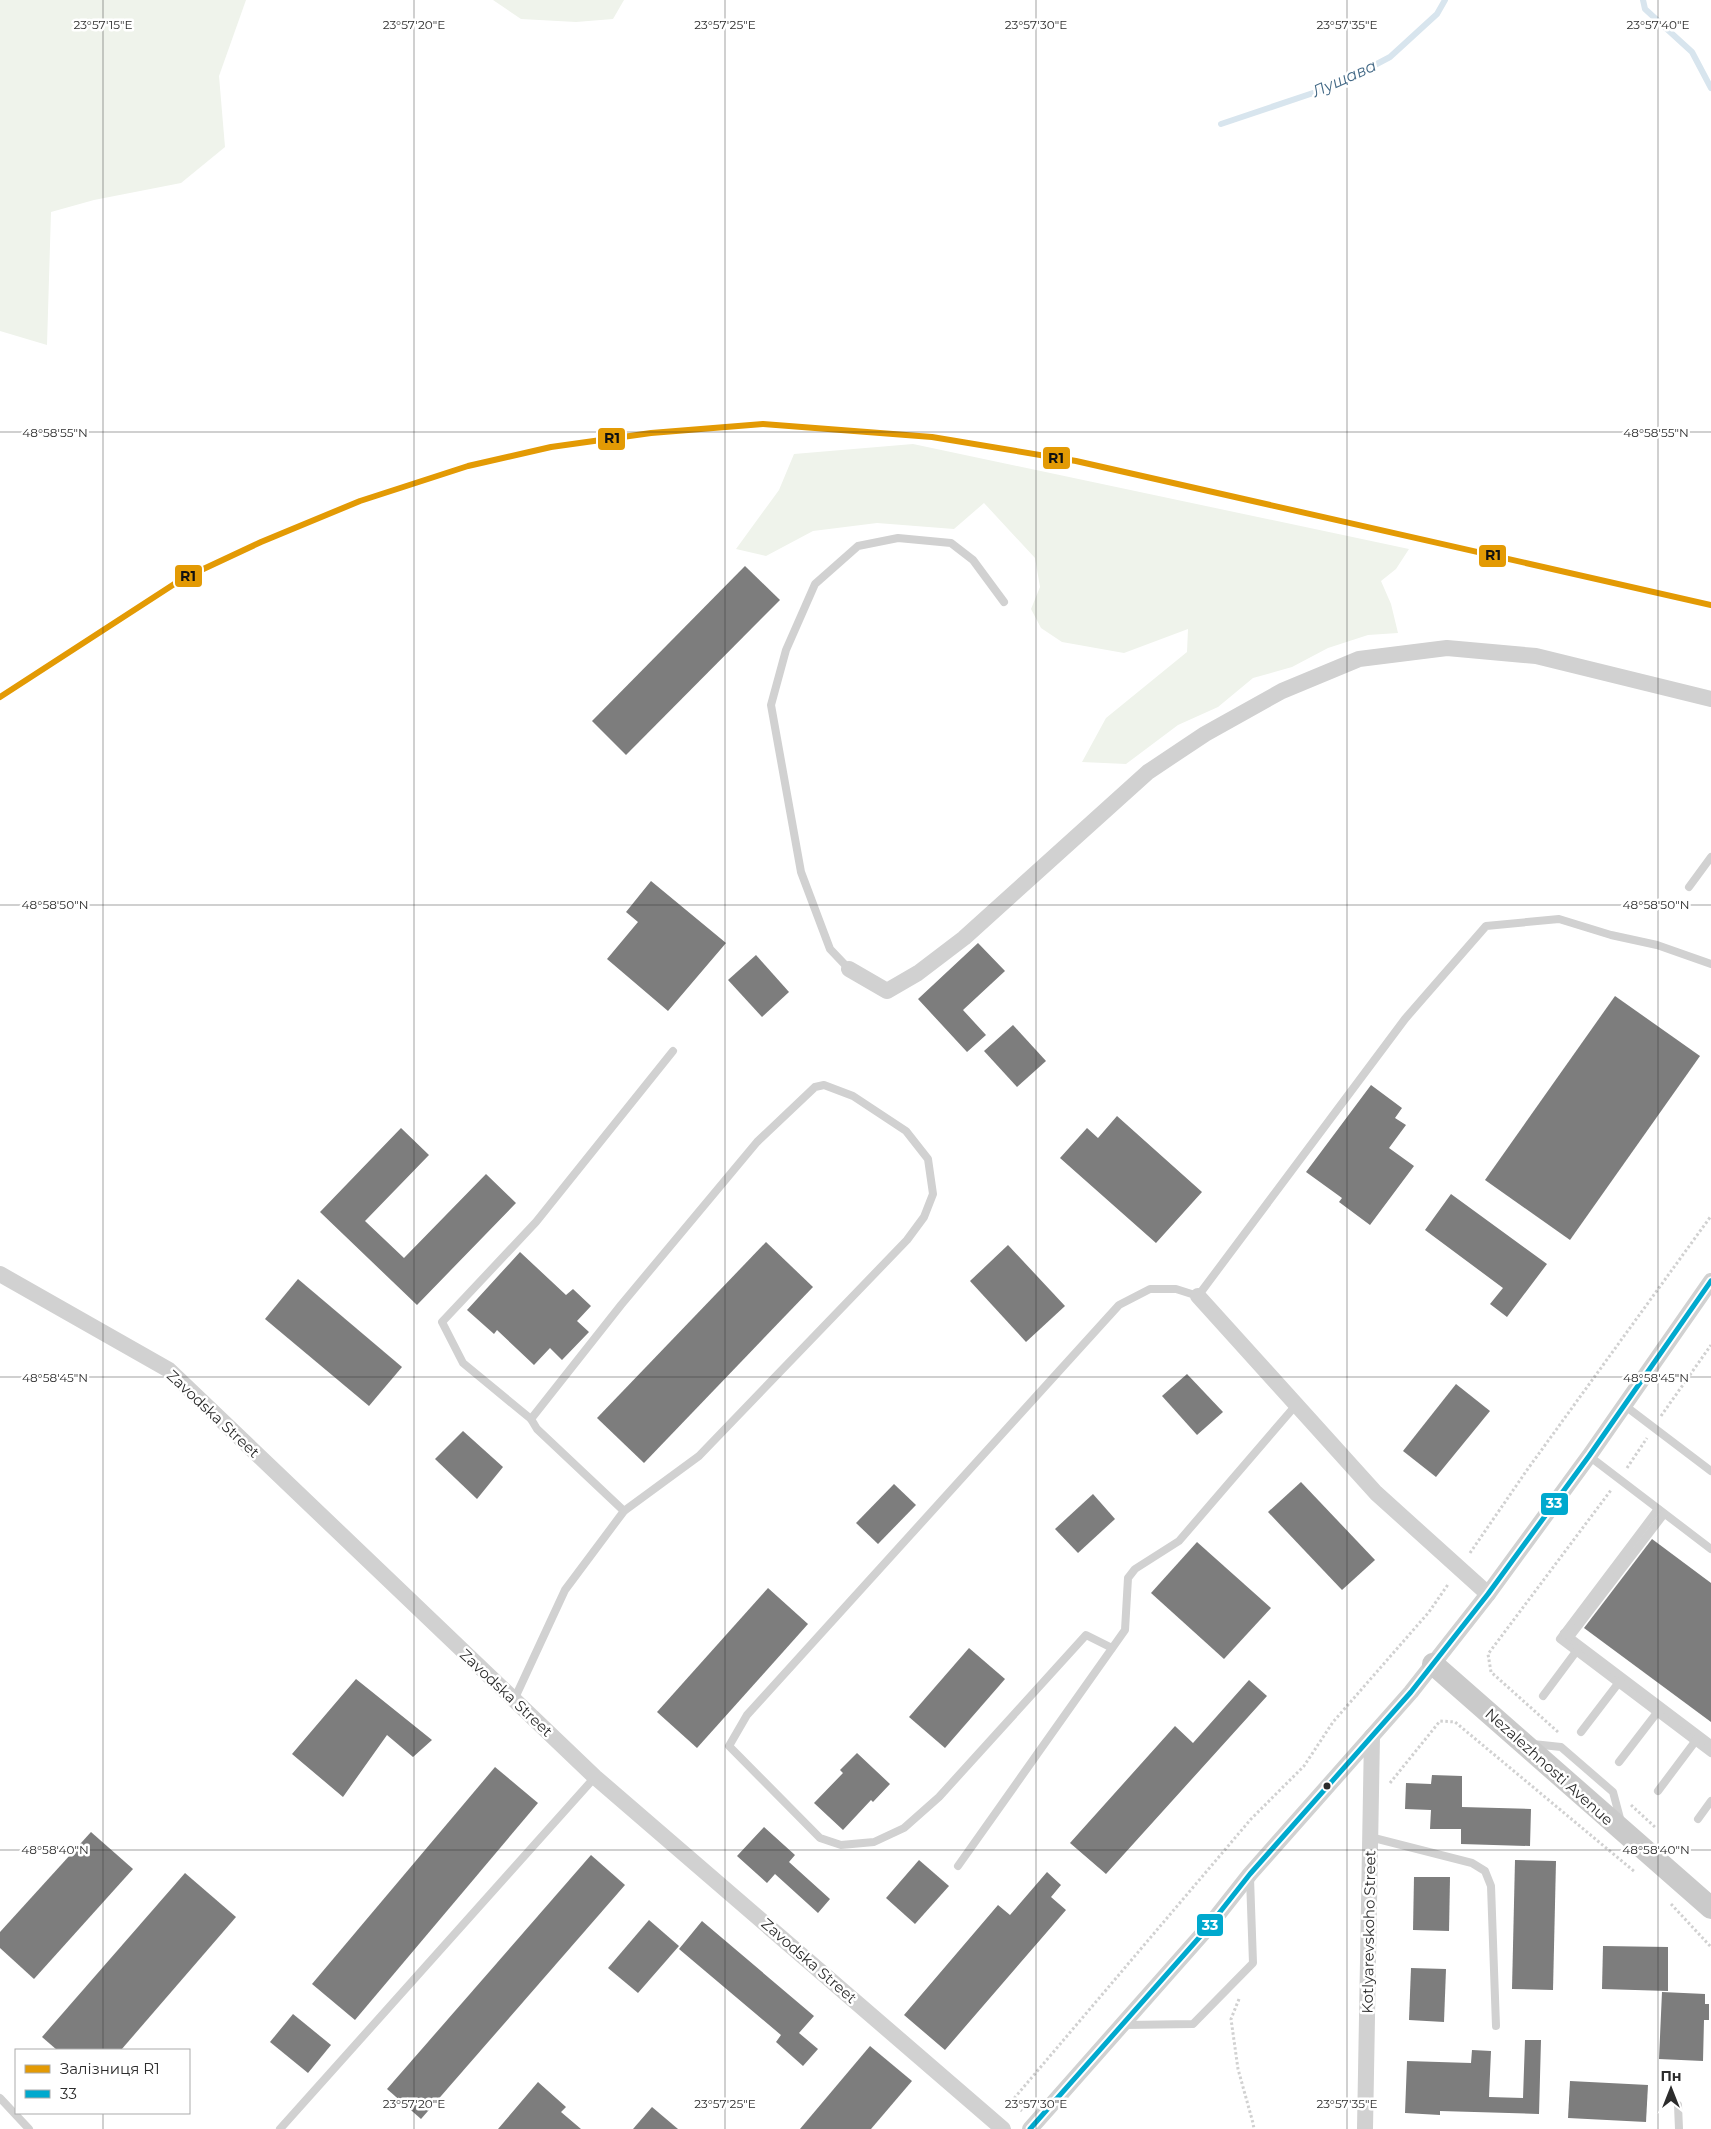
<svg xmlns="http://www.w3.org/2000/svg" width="1711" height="2129" viewBox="0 0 1711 2129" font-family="Montserrat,sans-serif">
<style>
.green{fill:#eff3eb}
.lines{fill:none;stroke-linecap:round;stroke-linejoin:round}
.stream{stroke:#d8e5ee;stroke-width:6}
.building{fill:#7d7d7d}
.path{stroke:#d1d1d1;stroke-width:3;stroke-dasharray:2.5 2.5;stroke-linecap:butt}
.lane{stroke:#d1d1d1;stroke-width:8}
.street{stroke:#d1d1d1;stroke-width:16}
.secondary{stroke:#cacaca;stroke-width:22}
.bus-1-casing{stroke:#fff;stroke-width:9}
.bus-1{stroke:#00a9ce;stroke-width:5}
.rail-1-casing{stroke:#fff;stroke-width:10}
.rail-1{stroke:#e39a04;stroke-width:6}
.ticks{fill:none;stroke:#2c2c2c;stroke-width:1;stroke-opacity:0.45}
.bus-dot{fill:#2c2c2c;stroke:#fff;stroke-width:2}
.labels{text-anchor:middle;stroke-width:5;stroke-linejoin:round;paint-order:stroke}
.street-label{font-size:15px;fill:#2c2c2c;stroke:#fff}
.water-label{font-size:16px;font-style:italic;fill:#436986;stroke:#fff}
.ticks-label{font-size:12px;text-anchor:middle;fill:#2c2c2c;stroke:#fff;stroke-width:5;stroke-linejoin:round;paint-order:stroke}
.line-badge{stroke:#fff;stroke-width:2}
.badge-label{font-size:14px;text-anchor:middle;font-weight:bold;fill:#fff}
.pale-badge-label{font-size:14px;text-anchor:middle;font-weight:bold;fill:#111}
</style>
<rect width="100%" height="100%" fill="#fff"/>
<g class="green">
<polygon points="0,0 246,0 219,76 225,147 181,183 94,200 51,212 47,345 0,331"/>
<polygon points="493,0 624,0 613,19 576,22 521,19"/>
<polygon points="913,444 1409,549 1396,569 1381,581 1391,604 1398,633 1368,635 1328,648 1292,667 1253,678 1218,707 1178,725 1126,764 1082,762 1106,718 1187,652 1188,629 1124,653 1062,642 1041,628 1031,609 1040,587 1035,558 984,503 954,529 877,523 813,531 766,556 736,549 779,490 794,454"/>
</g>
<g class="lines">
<g class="stream">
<polyline points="1643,0 1645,9 1692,52 1711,88"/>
<polyline points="1221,124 1337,85 1390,57 1437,14 1445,0"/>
</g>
</g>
<g class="building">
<polygon points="745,566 780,600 626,755 592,721"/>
<polygon points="651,881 726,943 668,1011 607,959 638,922 626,912"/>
<polygon points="978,943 1005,971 963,1010 986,1035 967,1052 918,999"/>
<polygon points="756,955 789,992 762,1017 728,980"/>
<polygon points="1615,996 1700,1056 1570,1240 1485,1180"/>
<polygon points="1013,1025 1046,1061 1017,1087 984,1051"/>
<polygon points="1371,1085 1402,1108 1395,1118 1406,1125 1389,1148 1414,1166 1370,1225 1339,1202 1342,1198 1306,1172"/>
<polygon points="1117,1116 1202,1192 1156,1243 1060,1158 1087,1128 1098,1138"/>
<polygon points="401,1128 429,1155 365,1221 404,1258 486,1174 516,1203 417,1305 320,1212"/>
<polygon points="1451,1194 1547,1264 1507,1317 1490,1304 1503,1288 1425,1230"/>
<polygon points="766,1242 813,1287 644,1463 597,1418"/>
<polygon points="1008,1245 1065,1306 1026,1342 970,1281"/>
<polygon points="520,1252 566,1295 573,1289 591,1306 577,1321 589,1332 562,1360 550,1348 534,1365 497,1330 494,1334 467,1310"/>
<polygon points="298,1279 402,1367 369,1406 265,1319"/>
<polygon points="1187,1374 1223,1412 1197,1435 1162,1396"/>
<polygon points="1456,1384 1490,1411 1436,1477 1403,1451"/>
<polygon points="463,1431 503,1467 477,1499 435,1459"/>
<polygon points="1301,1482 1375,1560 1342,1590 1268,1512"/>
<polygon points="894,1484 916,1505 878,1544 856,1523"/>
<polygon points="1093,1494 1115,1519 1078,1553 1055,1529"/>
<polygon points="1652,1539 1711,1583 1711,1722 1584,1628"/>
<polygon points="1197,1542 1271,1608 1224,1659 1151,1593"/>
<polygon points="768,1588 808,1624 697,1748 657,1712"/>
<polygon points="969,1648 1005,1679 945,1748 909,1717"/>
<polygon points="356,1679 432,1740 413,1757 387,1735 343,1797 292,1754"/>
<polygon points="1249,1680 1267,1696 1106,1874 1070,1843 1175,1726 1193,1743"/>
<polygon points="857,1753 890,1784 873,1802 871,1800 843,1830 814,1803 843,1773 840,1770"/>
<polygon points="495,1767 538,1803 355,2020 312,1984"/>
<polygon points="1432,1775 1462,1776 1462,1807 1531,1809 1530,1846 1461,1844 1461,1829 1430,1829 1431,1810 1405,1809 1406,1783 1431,1784"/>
<polygon points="764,1827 795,1855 789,1862 830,1899 818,1913 775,1874 767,1883 737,1856"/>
<polygon points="91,1832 133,1869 34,1979 0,1948 0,1932"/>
<polygon points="591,1855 625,1885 421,2119 387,2089"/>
<polygon points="919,1860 949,1886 915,1924 886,1898"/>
<polygon points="1515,1860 1556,1861 1553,1990 1512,1989"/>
<polygon points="1047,1872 1061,1885 1051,1897 1066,1910 945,2050 904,2015 998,1905 1010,1915"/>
<polygon points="185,1873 236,1917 121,2050 57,2050 42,2037"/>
<polygon points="1414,1877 1450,1877 1449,1931 1413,1930"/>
<polygon points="649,1920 679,1946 638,1993 608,1968"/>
<polygon points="702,1921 814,2016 799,2033 818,2049 803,2066 776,2042 781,2035 679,1949"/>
<polygon points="1603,1946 1668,1947 1668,1991 1602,1989"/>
<polygon points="1411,1968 1446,1969 1444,2022 1409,2020"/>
<polygon points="1662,1992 1705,1994 1705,2004 1709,2004 1709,2020 1704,2020 1703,2061 1659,2059"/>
<polygon points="293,2014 331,2045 308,2073 270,2042"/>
<polygon points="1525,2040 1541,2040 1539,2114 1440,2111 1440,2115 1405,2113 1407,2061 1471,2063 1472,2050 1491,2051 1489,2097 1523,2098"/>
<polygon points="870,2046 912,2081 871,2129 800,2129"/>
<polygon points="1570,2081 1648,2085 1646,2122 1568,2118"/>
<polygon points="538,2082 566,2107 561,2112 581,2129 498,2129"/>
<polygon points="652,2107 678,2129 633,2129"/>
</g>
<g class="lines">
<g class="path">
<polyline points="1661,1416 1711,1345"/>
<polyline points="1627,1468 1647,1438"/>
<polyline points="1470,1553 1527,1470 1711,1216"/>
<polyline points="1558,1732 1491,1672 1488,1654 1611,1490"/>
<polyline points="1390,1783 1440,1721 1455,1722 1635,1872"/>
<polyline points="1631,1805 1656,1828"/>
<polyline points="1671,1904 1711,1947"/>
<polyline points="1239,1999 1231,2019 1238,2069 1253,2123 1254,2129"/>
<polyline points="1011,2102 1251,1819 1304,1766 1333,1722 1429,1612 1449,1583"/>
<polyline points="1006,2107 1011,2102 1022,2111"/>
</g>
<g class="lane">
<polyline points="1689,887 1711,857"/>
<polyline points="849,969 830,949 801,872 771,705 786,650 815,584 858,546 898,538 951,543 973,560 1004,602"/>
<polyline points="1624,1405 1711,1471"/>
<polyline points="1589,1456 1711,1549"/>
<polyline points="1658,1509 1560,1639 1711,1753"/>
<polyline points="624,1511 537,1429 531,1419 463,1363 442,1322 536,1222 673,1051"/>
<polyline points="1564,1633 1711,1744"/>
<polyline points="1570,1637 1664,1514"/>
<polyline points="1112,1648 1086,1635 939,1797 904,1828 874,1842 841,1845 820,1838 729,1746 747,1715 1119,1305 1150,1289 1176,1289 1198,1296 1405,1019 1486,926 1559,919 1611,935 1657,945 1711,964"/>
<polyline points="1543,1696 1578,1649"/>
<polyline points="514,1700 565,1590 624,1511 699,1456 907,1240 924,1217 933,1194 928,1159 906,1131 853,1096 824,1085 815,1087 757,1142 621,1305 531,1419"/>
<polyline points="1581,1732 1620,1681"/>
<polyline points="1533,1744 1561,1747 1613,1792 1621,1822"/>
<polyline points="1619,1762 1659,1710"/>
<polyline points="1658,1791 1697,1739"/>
<polyline points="1698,1819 1711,1801"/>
<polyline points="1370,1837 1472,1863 1485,1871 1491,1886 1496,2026"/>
<polyline points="958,1866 1125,1630 1128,1578 1135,1569 1179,1541 1296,1405"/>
<polyline points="1125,2025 1193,2024 1253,1963 1250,1878"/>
<polyline points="0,2098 29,2129"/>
<polyline points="1678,2105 1679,2129"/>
<polyline points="280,2129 595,1777"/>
</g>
<g class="street">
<polyline points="849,969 887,991 918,973 964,938 1148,772 1205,734 1282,691 1359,659 1447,648 1536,656 1711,699"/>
<polyline points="0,1274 169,1370 595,1777 1003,2129"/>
<polyline points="1198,1296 1376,1493 1488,1594"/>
<polyline points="1030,2129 1205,1931 1250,1874 1411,1692 1488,1594 1589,1456 1711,1281"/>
<polyline points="1365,2129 1372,1736"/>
</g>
<polyline class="secondary" points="1433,1664 1711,1908"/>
<g class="bus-1-casing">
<polyline id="bus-1" points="1030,2129 1205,1931 1250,1874 1411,1692 1488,1594 1589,1456 1711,1281"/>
</g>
<use href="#bus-1" class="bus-1"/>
<g class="rail-1-casing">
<polyline id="rail-1" points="0,697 182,579 261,542 360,501 468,466 551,447 651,433 763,424 932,437 1076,461 1711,605"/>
</g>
<use href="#rail-1" class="rail-1"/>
</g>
<path class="ticks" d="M103 0V2050M414 0V2129M725 0V2129M1036 0V2129M1347 0V2129M1658 0V2129M0 432H1711M0 905H1711M0 1377H1711M0 1850H1711M103 2113V2129"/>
<circle class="bus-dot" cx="1327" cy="1786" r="4.5"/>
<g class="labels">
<g class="street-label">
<text transform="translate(213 1414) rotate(43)" y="5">Zavodska Street</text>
<text transform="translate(506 1693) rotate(43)" y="5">Zavodska Street</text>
<text transform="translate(1549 1767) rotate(42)" y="5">Nezalezhnosti Avenue</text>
<text transform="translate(1369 1932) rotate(-89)" y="5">Kotlyarevskoho Street</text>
<text transform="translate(809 1961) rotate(41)" y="5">Zavodska Street</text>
</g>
<g class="water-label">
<text transform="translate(1344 78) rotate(-24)" y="6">Лущава</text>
</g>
</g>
<g class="ticks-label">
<text x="103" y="29">23°57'15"E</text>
<text x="414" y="29">23°57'20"E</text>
<text x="725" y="29">23°57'25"E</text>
<text x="1036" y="29">23°57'30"E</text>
<text x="1347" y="29">23°57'35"E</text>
<text x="1658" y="29">23°57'40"E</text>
<text x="55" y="437">48°58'55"N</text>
<text x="1656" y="437">48°58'55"N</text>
<text x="55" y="909">48°58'50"N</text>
<text x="1656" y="909">48°58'50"N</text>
<text x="55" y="1382">48°58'45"N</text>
<text x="1656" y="1382">48°58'45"N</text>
<text x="55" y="1854">48°58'40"N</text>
<text x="1656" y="1854">48°58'40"N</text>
<text x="414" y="2108">23°57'20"E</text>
<text x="725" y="2108">23°57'25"E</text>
<text x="1036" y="2108">23°57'30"E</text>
<text x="1347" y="2108">23°57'35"E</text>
</g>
<g class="line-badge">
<rect x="597" y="427" width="29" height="24" rx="5" fill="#e39a04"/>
<rect x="1042" y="446" width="29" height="24" rx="5" fill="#e39a04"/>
<rect x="1478" y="544" width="29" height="24" rx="5" fill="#e39a04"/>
<rect x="174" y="564" width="29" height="24" rx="5" fill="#e39a04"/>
<rect x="1540" y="1492" width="29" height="24" rx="5" fill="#00a9ce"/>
<rect x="1196" y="1913" width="28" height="24" rx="5" fill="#00a9ce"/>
</g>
<g class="badge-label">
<text x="1554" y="1508">33</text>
<text x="1210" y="1930">33</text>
</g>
<g class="pale-badge-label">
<text x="612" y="443">R1</text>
<text x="1056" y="463">R1</text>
<text x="1493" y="560">R1</text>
<text x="188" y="581">R1</text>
</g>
<rect x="15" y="2049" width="175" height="65" fill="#ffffff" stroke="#ababab"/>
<rect x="25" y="2065" width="25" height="8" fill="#e39a04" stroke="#ababab"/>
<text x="60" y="2074" font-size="15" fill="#2c2c2c">Залізниця R1</text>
<rect x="25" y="2090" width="25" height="8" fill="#00a9ce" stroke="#ababab"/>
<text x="60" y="2099" font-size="15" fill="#2c2c2c">33</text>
<g transform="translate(1671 2089)" stroke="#ffffff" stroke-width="4" paint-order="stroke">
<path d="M0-4L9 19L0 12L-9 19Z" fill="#2c2c2c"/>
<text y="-8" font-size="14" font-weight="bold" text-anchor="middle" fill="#2c2c2c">Пн</text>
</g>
</svg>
